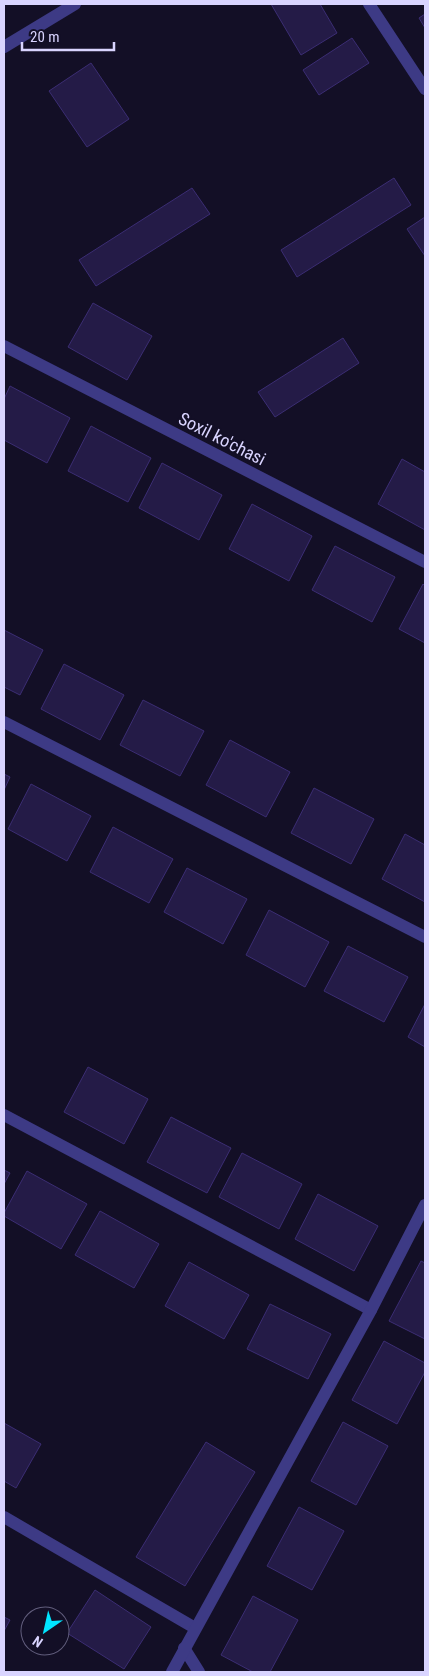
<svg xmlns="http://www.w3.org/2000/svg" width="429" height="1676" viewBox="0 0 429 1676" font-family="'Roboto Condensed',sans-serif">
<style>
.building{fill:#241b47;stroke:#3b2d73}
.lines{fill:none;stroke-linecap:round;stroke-linejoin:round}
.minor{stroke:#3d3a85;stroke-width:12}
.labels{text-anchor:middle;stroke-width:4;stroke-linejoin:round;paint-order:stroke}
.street-label{font-size:18px;fill:#d9d4ff;stroke:#130f26}
</style>
<rect width="100%" height="100%" fill="#130f26"/>
<g class="building">
<polygon points="271,4 320,4 337,33 301,55"/>
<polygon points="425,14 425,28 419,18"/>
<polygon points="352,38 369,63 319,95 303,70"/>
<polygon points="91,63 129,119 87,147 49,91"/>
<polygon points="394,178 411,205 297,277 281,250"/>
<polygon points="192,188 210,214 96,286 79,260"/>
<polygon points="425,217 425,256 407,229"/>
<polygon points="93,303 152,336 127,380 68,347"/>
<polygon points="343,338 359,363 275,417 258,392"/>
<polygon points="10,386 70,418 47,463 4,440 4,399"/>
<polygon points="91,426 151,458 128,502 68,471"/>
<polygon points="402,459 425,472 425,530 378,504"/>
<polygon points="162,463 222,495 199,540 139,508"/>
<polygon points="252,504 312,536 289,581 229,549"/>
<polygon points="335,546 395,577 372,622 312,590"/>
<polygon points="423,584 425,586 425,643 399,629"/>
<polygon points="4,630 43,650 20,695 4,687"/>
<polygon points="64,664 124,695 100,740 41,709"/>
<polygon points="143,700 204,731 180,776 120,745"/>
<polygon points="230,740 290,772 266,817 206,785"/>
<polygon points="4,774 10,777 4,790"/>
<polygon points="31,784 91,816 67,861 8,829"/>
<polygon points="314,788 374,819 351,864 291,833"/>
<polygon points="113,827 173,859 149,903 90,872"/>
<polygon points="405,834 425,845 425,902 382,879"/>
<polygon points="187,868 247,899 223,944 164,912"/>
<polygon points="269,910 329,942 305,987 246,955"/>
<polygon points="348,946 408,977 384,1022 324,991"/>
<polygon points="425,1004 425,1047 408,1037"/>
<polygon points="88,1067 148,1099 124,1144 64,1112"/>
<polygon points="171,1117 231,1148 207,1193 147,1162"/>
<polygon points="242,1153 302,1184 279,1229 219,1197"/>
<polygon points="4,1170 10,1173 4,1184"/>
<polygon points="27,1171 87,1204 61,1249 4,1216 4,1213"/>
<polygon points="318,1194 378,1226 354,1271 295,1239"/>
<polygon points="100,1211 159,1244 134,1288 75,1255"/>
<polygon points="421,1261 425,1263 425,1339 389,1321"/>
<polygon points="189,1262 249,1295 224,1339 165,1306"/>
<polygon points="270,1304 331,1334 308,1379 247,1349"/>
<polygon points="384,1341 425,1363 425,1372 397,1424 352,1400"/>
<polygon points="343,1422 388,1446 356,1505 311,1481"/>
<polygon points="4,1423 41,1444 16,1488 4,1481"/>
<polygon points="206,1442 255,1472 185,1586 136,1557"/>
<polygon points="299,1507 344,1531 312,1590 267,1566"/>
<polygon points="95,1590 151,1627 124,1669 67,1633"/>
<polygon points="253,1596 298,1620 270,1672 253,1672 221,1655"/>
<polygon points="4,1617 10,1620 4,1631"/>
</g>
<g class="lines">
<g class="minor">
<polyline points="369,4 425,89"/>
<polyline points="4,47 75,4"/>
<polyline points="4,346 425,562"/>
<polyline points="4,722 425,937"/>
<polyline points="4,1115 371,1310"/>
<polyline points="4,1517 195,1628"/>
<polyline points="184,1648 199,1672"/>
<polyline points="172,1672 371,1310 425,1205"/>
</g>
</g>
<g class="labels">
<g class="street-label">
<text transform="translate(222 439) rotate(27)" y="6">Soxil ko'chasi</text>
</g>
</g>
<rect width="429" height="1676" fill="none" stroke="#d9d4ff" stroke-width="10"/>
<g transform="translate(45 1631) rotate(214)"><circle r="24" fill="#130f26" stroke="#625e7d"/>
<path d="M0-4L9 19L0 12L-9 19Z" fill="#00e5ff"/>
<text y="-8" font-size="14" font-weight="bold" text-anchor="middle" fill="#d9d4ff">N</text>
</g>
<path d="M22 42v8h92v-8" fill="none" stroke="#d9d4ff" stroke-width="2.5"/>
<text x="30" y="42" font-size="15" fill="#d9d4ff" stroke="#130f26" stroke-width="4" paint-order="stroke">20 m</text>
</svg>
